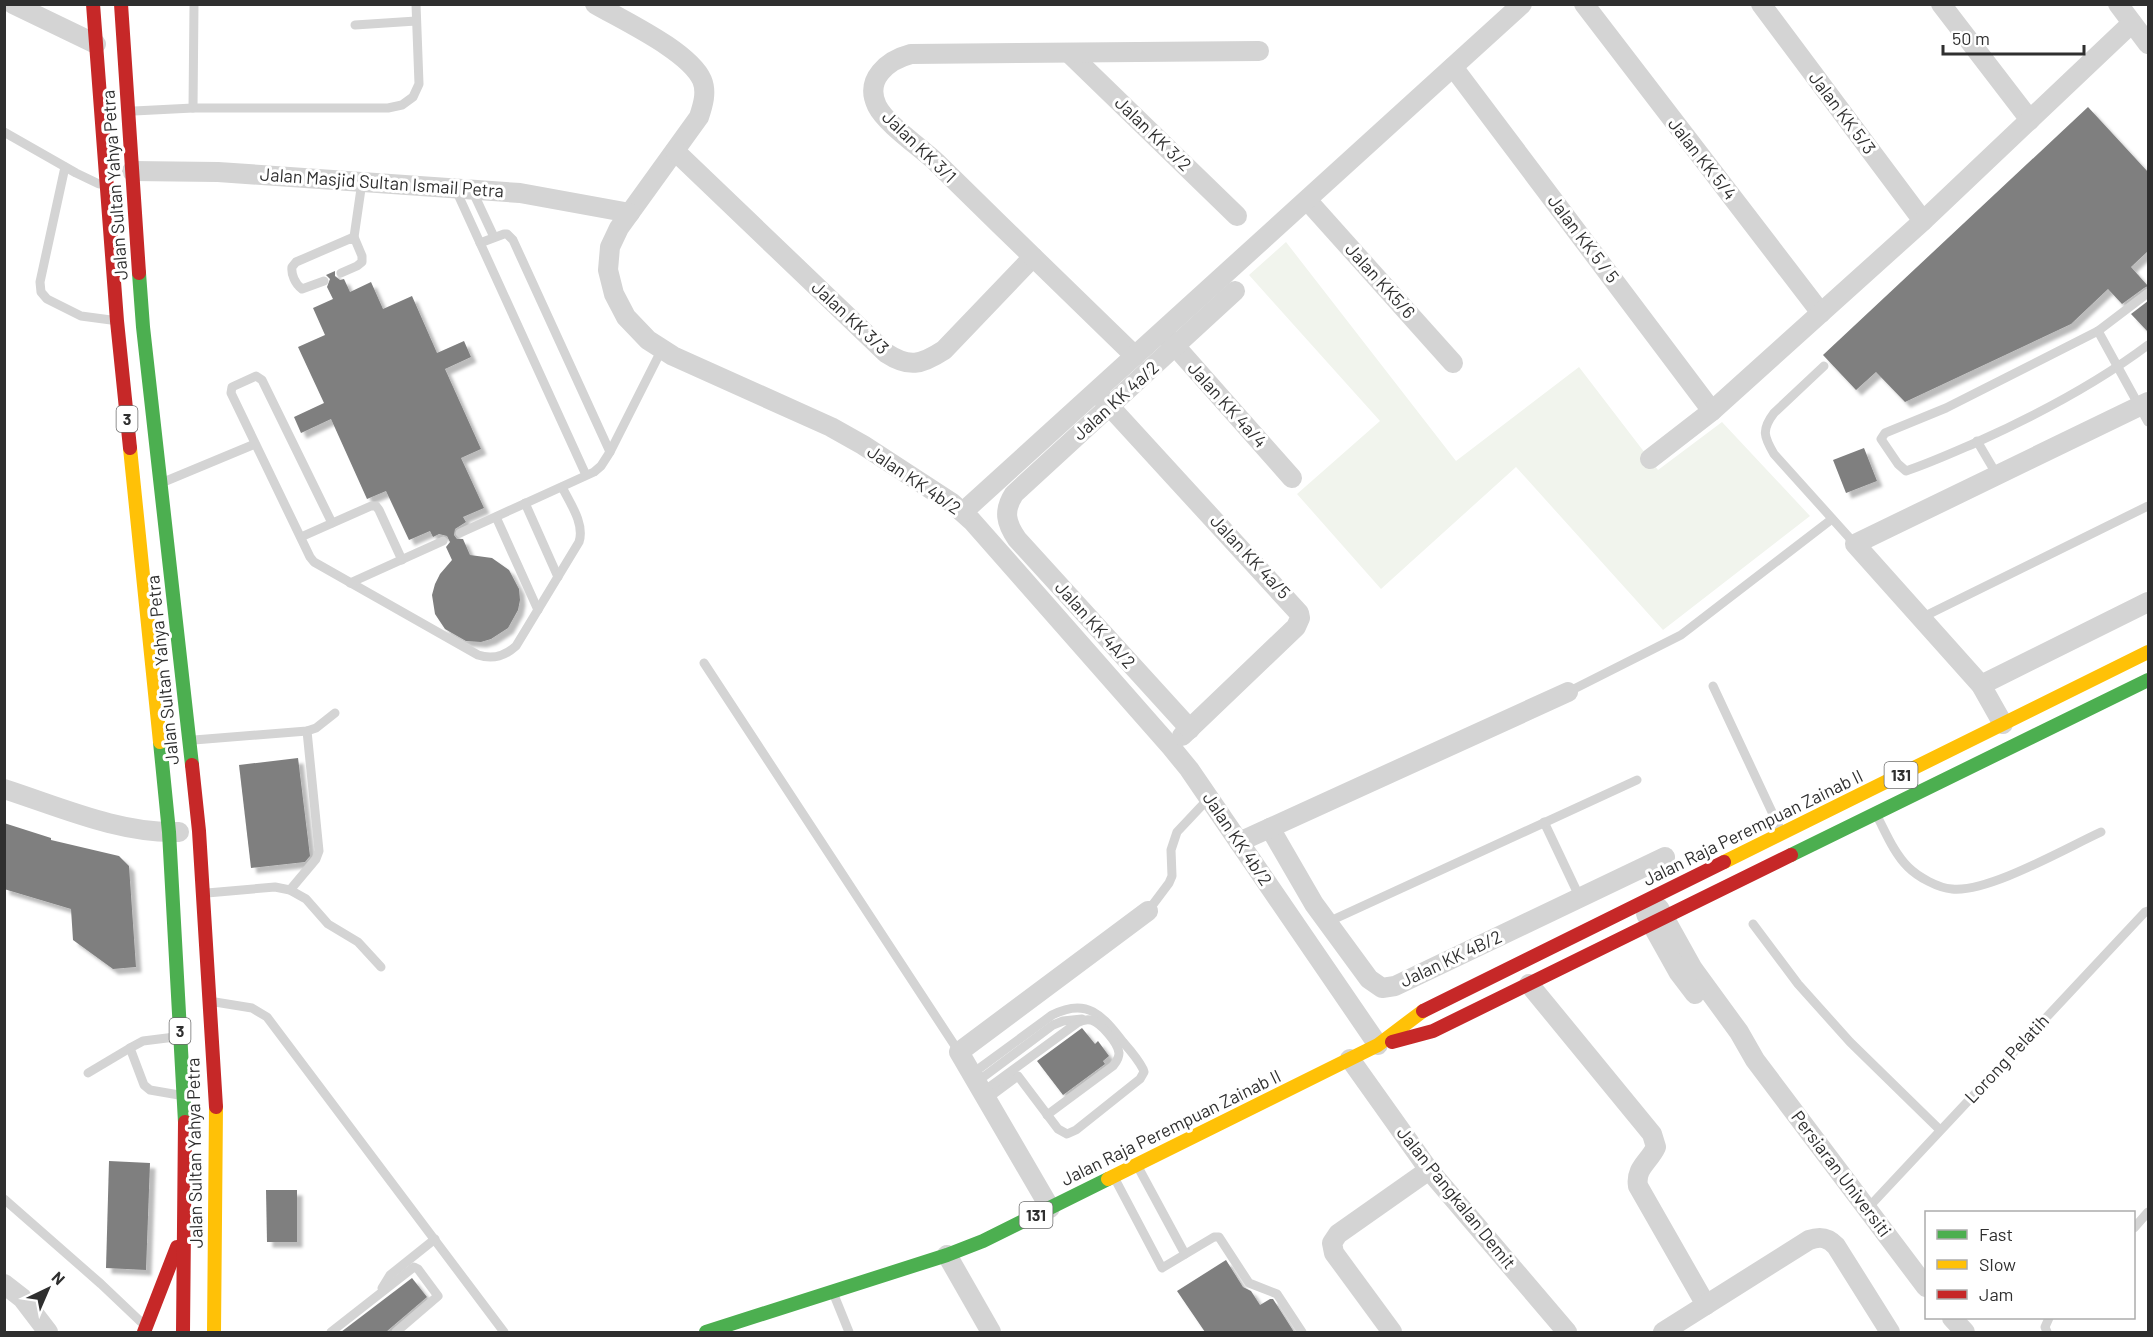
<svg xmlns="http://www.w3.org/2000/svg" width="2153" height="1337" viewBox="0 0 2153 1337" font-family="Barlow,sans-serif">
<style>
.green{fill:#f1f4ed}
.building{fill:#7f7f7f;filter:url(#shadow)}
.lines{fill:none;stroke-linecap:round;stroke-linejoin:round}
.lane{stroke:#d4d4d4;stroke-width:9}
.street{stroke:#d4d4d4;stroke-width:20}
.fast{stroke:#4caf50;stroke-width:14}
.slow{stroke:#ffc107;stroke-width:14}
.jam{stroke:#c62828;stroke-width:14}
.labels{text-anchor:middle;stroke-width:6;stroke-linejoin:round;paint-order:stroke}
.shield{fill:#fff;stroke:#6d6d6d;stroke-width:1.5}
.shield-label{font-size:16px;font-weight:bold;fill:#2f2f2f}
.street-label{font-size:18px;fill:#2f2f2f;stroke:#fff}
</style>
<defs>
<filter id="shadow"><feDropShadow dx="5.5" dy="5.5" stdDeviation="1.5" flood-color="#0004"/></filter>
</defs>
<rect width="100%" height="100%" fill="#fff"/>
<polygon class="green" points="1286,242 1456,461 1579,367 1658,470 1722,422 1810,516 1663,630 1516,467 1381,589 1297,494 1380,421 1249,275"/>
<g class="building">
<polygon points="2088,107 2148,172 2148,251 2131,267 2148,286 2144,288 2122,304 2108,289 2071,324 1905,402 1876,372 1856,390 1823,355"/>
<polygon points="335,271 335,276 340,280 344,279 350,292 371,282 383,309 412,296 437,353 464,341 471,357 445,369 481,449 461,458 484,508 463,517 466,522 455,529 454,535 457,539 463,539 470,555 492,558 509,570 519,589 520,600 518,610 508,628 491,639 481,642 466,641 445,629 435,614 432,595 435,584 440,574 452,560 446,547 450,542 447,536 439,534 433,537 430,531 409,540 386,491 367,499 331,419 301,433 294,417 324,403 298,347 325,335 313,308 333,299 327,287 330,279 326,275"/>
<polygon points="2148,301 2148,332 2131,314"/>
<polygon points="1864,448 1877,481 1846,493 1833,460"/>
<polygon points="298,758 310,856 305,862 251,868 239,765"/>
<polygon points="4,823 51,838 51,840 119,856 129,866 136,967 113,969 73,940 71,909 4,889"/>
<polygon points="1082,1028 1095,1044 1098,1041 1109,1056 1103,1061 1105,1064 1063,1095 1037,1061"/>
<polygon points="109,1161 150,1163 146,1270 106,1268"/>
<polygon points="266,1190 297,1190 297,1242 267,1242"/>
<polygon points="1226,1260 1243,1287 1251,1291 1260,1305 1270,1299 1273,1299 1294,1332 1205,1332 1177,1291"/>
<polygon points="412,1278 427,1297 386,1332 341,1332"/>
</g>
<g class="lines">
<g class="lane">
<polyline points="355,25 416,21"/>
<polyline points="193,108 388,108 402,105 413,97 419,84 416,4"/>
<polyline points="134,111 193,108 194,4"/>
<polyline points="4,132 76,173 99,184"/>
<polyline points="65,167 40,282 41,292 47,299 81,316 111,320"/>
<polyline points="455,188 586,475"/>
<polyline points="472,190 494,237"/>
<polyline points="354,237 362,182"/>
<polyline points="480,243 504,234 507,234 513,240 610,452"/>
<path d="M324 281 302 289C295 284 291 274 292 267L296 262 354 237 362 256V262L357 266 341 273"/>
<path d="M2148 293 2098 331 1946 408 1885 433 1881 439 1898 464 1906 471C1930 463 1952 453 1975 443 2035 416 2096 384 2148 345"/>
<polyline points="2098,331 2148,422"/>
<path d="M1824 366 1774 413C1761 430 1764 437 1774 454L1855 544"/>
<polyline points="1977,441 1997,475"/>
<polyline points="166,481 255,444"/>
<polyline points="525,503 558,577"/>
<polyline points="496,517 538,610"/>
<path d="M332 523 262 380 256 376 232 387 231 393 310 557 314 562 478 655C493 660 505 656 516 646L579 542C585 524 570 503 562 487"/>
<polyline points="460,533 594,472 601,466 610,452 662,349"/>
<polyline points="301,537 371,506 376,506 379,510 402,560"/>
<polyline points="350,583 443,541"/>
<polyline points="1921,618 2148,506"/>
<polyline points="704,663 959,1052"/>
<polyline points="1713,686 1780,829"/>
<polyline points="1568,692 1681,635 1832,519"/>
<polyline points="194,740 307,731 316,728 335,713"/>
<path d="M1877 816C1886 833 1894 853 1908 867 1918 877 1938 888 1952 889 1988 893 2066 848 2101 832"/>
<polyline points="1544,822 1580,898"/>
<polyline points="290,890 316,859 319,851 307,731"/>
<polyline points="207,893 275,887 290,890 306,899 328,924 358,942 381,967"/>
<polyline points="1148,911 1169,883 1172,876 1171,850 1177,832 1209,798"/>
<polyline points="1328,922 1637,780"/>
<polyline points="1753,924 1798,984 1850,1042 1940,1130"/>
<polyline points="215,1002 252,1008 267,1017 504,1332"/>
<polyline points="175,1037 143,1041 130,1048 144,1085 150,1090 179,1095"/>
<polyline points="88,1073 130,1048"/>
<path d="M973 1073 1052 1015C1087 997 1102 1015 1123 1042 1130 1050 1138 1059 1143 1069L1144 1072 1140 1079 1076 1130 1067 1134 1058 1129 1018 1076 988 1098"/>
<polyline points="978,1081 1053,1025 1063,1021 1082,1019"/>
<path d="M984 1091 1077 1023C1082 1020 1086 1019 1091 1020 1101 1023 1118 1043 1119 1053 1119 1059 1116 1062 1113 1066L1047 1115"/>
<polyline points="1138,1167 1185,1254"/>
<polyline points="1115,1179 1162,1268 1214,1237 1219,1237 1249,1283 1277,1294 1302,1332"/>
<polyline points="4,1199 101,1284 141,1322"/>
<polyline points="1867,1209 2145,912 2148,911"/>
<polyline points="2134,1228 2148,1212"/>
<polyline points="382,1288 390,1275 435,1239"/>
<polyline points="834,1295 849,1332"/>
<polyline points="331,1332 414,1267 418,1269 438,1296 396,1332"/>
<polyline points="2047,1332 2045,1327 2049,1318"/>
</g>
<g class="street">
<polyline points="13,4 96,44"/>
<path d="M595 4C624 21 689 51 702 80 707 92 703 105 699 117L619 228 610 247 608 270 614 294 626 317 648 340 673 356 831 427 863 445 952 503 972 521 1171 747 1189 769 1378 1045"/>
<polyline points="1584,4 1821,313"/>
<polyline points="1761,4 1923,221"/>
<polyline points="1941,4 2030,120"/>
<polyline points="2118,4 2148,44"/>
<polyline points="1069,53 1237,216"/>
<polyline points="1453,67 1712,411"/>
<path d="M675 151 886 353C909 368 921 365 944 350L1033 257"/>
<polyline points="132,171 218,172 520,193 630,213"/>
<polyline points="1307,200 1453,363"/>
<polyline points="1168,338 1292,478"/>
<path d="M1135 356C1068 291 1002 227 936 162 920 147 886 124 877 106 864 79 888 60 911 54L1259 51"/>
<polyline points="1102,398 1299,613 1300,618 1296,627 1182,736"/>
<polyline points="1650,459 1712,411 1923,221 2132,23"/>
<polyline points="963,512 1522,4"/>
<polyline points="1981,685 2148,602"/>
<polyline points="2003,724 1981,685 1855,544 2148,402"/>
<path d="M1190 729 1017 539C1006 523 1003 511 1014 494L1235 291"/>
<path d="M4 789C60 807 120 834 179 832"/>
<polyline points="1270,828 1314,904 1369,979 1382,988 1395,986 1665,857"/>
<polyline points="1239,842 1568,692"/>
<polyline points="1659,908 1693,969 1739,1032 1755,1060 1926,1287"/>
<polyline points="1646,914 1679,973 1695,994"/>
<path d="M1529 984 1652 1134 1656 1147C1649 1162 1635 1168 1638 1186L1706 1305"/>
<polyline points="1350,1059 1429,1170 1567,1332"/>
<polyline points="1050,1208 959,1052 1148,911"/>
<polyline points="947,1255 991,1332"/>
<polyline points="4,1284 22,1298 48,1332"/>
<polyline points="1952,1318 1965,1332"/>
<polyline points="1392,1332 1334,1253 1332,1243 1338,1234 1429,1170"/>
<path d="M1663 1332 1809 1240C1820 1236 1828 1237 1836 1246L1890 1332"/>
</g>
<g class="fast">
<polyline points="139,273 143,327 192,765"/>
<polyline points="160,742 169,832 185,1122"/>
<polyline points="1791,855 2148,680"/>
<polyline points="706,1332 947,1255 983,1241 1108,1179"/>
</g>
<g class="slow">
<polyline points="130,448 160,742"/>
<polyline points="1724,862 2148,652"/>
<polyline points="1108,1179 1378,1045 1423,1011"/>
<polyline points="214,1332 216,1107"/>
</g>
<g class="jam">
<polyline points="93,4 117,321 130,448"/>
<polyline points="121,4 139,273"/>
<polyline points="192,765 199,831 216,1107"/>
<polyline points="1423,1011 1724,862"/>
<polyline points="1392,1042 1433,1031 1791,855"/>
<polyline points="144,1332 177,1247"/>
<polyline points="183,1332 185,1122"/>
</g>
</g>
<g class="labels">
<g class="shield">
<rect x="116.5" y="406" width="21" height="26" rx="4.5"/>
<rect x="1884.5" y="762" width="33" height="26" rx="4.5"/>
<rect x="169.5" y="1018" width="21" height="26" rx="4.5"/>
<rect x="1019.5" y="1202" width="33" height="26" rx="4.5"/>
</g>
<g class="shield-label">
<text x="127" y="425">3</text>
<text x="1901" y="781">131</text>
<text x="180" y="1037">3</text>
<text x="1036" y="1221">131</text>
</g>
<g class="street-label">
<text transform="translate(1842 113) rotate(53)" y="6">Jalan KK 5/3</text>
<text transform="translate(1153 134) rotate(44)" y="6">Jalan KK 3/2</text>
<text transform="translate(919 147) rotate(44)" y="6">Jalan KK 3/1</text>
<text transform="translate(1702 159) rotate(52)" y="6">Jalan KK 5/4</text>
<text transform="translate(382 183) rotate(4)" y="6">Jalan Masjid Sultan Ismail Petra</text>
<text transform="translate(115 185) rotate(-94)" y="6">Jalan Sultan Yahya Petra</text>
<text transform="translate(1583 239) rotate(53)" y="6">Jalan KK 5 / 5</text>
<text transform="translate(1380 281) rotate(48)" y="6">Jalan KK5/6</text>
<text transform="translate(850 318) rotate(43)" y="6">Jalan KK 3/3</text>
<text transform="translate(1116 401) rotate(-42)" y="6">Jalan KK 4a/2</text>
<text transform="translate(1227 405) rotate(48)" y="6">Jalan KK 4a/4</text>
<text transform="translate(914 480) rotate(34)" y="6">Jalan KK 4b/2</text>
<text transform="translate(1250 557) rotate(47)" y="6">Jalan KK 4a/5</text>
<text transform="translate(1095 625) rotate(48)" y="6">Jalan KK 4A/2</text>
<text transform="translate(163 670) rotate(-96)" y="6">Jalan Sultan Yahya Petra</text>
<text transform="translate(1753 828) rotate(-26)" y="6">Jalan Raja Perempuan Zainab II</text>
<text transform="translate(1237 839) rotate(56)" y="6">Jalan KK 4b/2</text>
<text transform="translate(1451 959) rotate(-25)" y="6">Jalan KK 4B/2</text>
<text transform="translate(2007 1059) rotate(-47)" y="6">Lorong Pelatih</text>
<text transform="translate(1171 1128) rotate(-26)" y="6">Jalan Raja Perempuan Zainab II</text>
<text transform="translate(195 1153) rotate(-91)" y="6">Jalan Sultan Yahya Petra</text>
<text transform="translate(1841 1174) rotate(53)" y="6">Persiaran Universiti</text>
<text transform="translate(1456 1198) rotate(51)" y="6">Jalan Pangkalan Demit</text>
</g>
</g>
<rect width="2153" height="1337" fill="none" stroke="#2f2f2f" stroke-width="12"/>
<rect x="1925" y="1211" width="210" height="108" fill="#ffffff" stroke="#acacac" stroke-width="1.5"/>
<rect x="1937" y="1230" width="30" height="9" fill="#4caf50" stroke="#acacac" stroke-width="1.5"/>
<text x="1979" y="1241" font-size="18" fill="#2f2f2f">Fast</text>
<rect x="1937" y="1260" width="30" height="9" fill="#ffc107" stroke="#acacac" stroke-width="1.5"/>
<text x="1979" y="1271" font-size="18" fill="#2f2f2f">Slow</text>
<rect x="1937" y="1290" width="30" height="9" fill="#c62828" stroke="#acacac" stroke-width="1.5"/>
<text x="1979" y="1301" font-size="18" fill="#2f2f2f">Jam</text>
<g transform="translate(48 1289) rotate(44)" stroke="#ffffff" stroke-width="4.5" paint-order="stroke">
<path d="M0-4.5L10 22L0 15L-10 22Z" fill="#2f2f2f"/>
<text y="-9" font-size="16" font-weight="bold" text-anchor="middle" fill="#2f2f2f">N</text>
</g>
<path d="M1943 45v9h141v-9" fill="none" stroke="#2f2f2f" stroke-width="3"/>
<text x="1952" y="45" font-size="18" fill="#2f2f2f" stroke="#ffffff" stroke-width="4.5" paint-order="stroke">50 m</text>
</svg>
